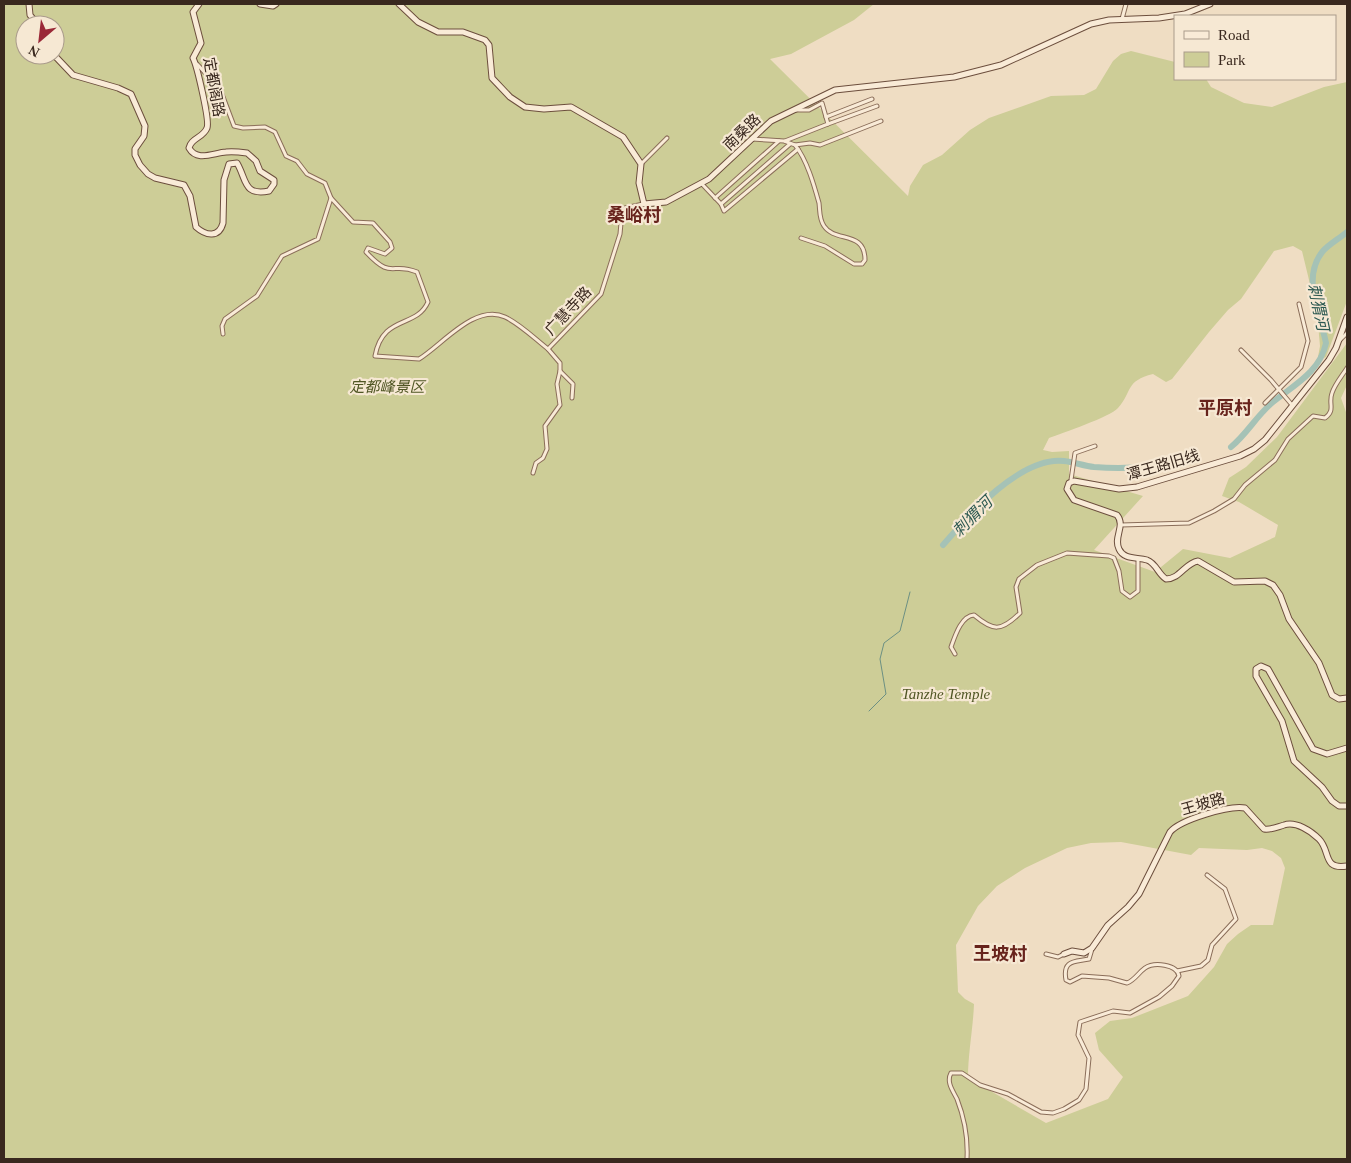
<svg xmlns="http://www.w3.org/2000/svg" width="1351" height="1163" viewBox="0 0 1351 1163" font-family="'Times New Roman','Noto Sans SC',serif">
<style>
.green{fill:#cdcd97;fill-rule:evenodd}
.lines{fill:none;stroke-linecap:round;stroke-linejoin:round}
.stream{stroke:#6c9083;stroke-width:1}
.river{stroke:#a5c2b6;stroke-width:6}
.street-casing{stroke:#8a6d59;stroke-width:5}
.secondary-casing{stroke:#6c4e3d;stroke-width:7}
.street{stroke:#f9ebd7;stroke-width:3}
.secondary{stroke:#f9ebd7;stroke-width:5}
.labels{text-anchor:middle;stroke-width:4.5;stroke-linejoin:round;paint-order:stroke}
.street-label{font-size:15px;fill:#39281e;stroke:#f6e8d3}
.park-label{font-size:15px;font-style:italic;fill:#505624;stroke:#f6e8d3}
.water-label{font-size:16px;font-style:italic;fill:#2d5951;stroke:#f6e8d3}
.quarter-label{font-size:18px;font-weight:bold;fill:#67231c;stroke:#f6e8d3}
</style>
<rect width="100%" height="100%" fill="#efddc3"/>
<path class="green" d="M4 4H874L854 20 791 54 770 59 908 196 910 186 923 165 942 155 970 130 989 118 1051 96 1084 95 1096 89 1113 61 1121 54 1131 51 1175 62V79H1206L1211 87 1244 103 1272 107 1324 87 1347 82V301L1326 357 1322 359 1318 357 1320 346 1317 313 1302 251 1293 246 1274 251 1241 299 1228 310 1209 332 1172 379 1166 382 1153 374C1125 381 1133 391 1118 408 1110 417 1062 433 1049 438L1043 450 1052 452 1069 451V474L1143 496 1094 550 1155 572 1183 549 1230 558 1275 537 1278 525 1239 502 1222 496 1229 478 1246 467 1277 437 1347 343V385L1341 398 1347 415V1159H4ZM25 25H55V55H25ZM1121 842 1191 855 1199 848 1247 850 1262 848 1272 851 1281 858 1285 868 1273 925H1251L1238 934 1227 944 1214 967 1188 996 1132 1018 1110 1021 1095 1033 1099 1050 1123 1077 1108 1099 1046 1123 968 1078C968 1053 973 1029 974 1004L965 999 958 992 956 945 978 906 997 886 1025 868 1067 848 1091 843Z"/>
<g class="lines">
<polyline class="stream" points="869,711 886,694 880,659 884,643 900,631 910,592"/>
<g class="river">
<path d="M1231 447C1247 434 1257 415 1273 402 1294 385 1320 372 1326 343 1320 314 1301 277 1323 251 1329 244 1340 238 1347 232"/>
<path d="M943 545C969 515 1021 456 1064 461 1074 462 1084 466 1094 467 1120 469 1148 468 1174 462"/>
</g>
<g class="street-casing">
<g id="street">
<polyline points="1122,19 1126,4"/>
<polyline points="197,64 220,89 234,126 243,128 265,127 275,132 286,156 297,161 307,174 325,183 331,198"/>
<polyline points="826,117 872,99"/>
<polyline points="828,124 877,106"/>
<path d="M752 139 784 141 795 145C807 160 814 185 819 203 820 211 819 219 824 226 835 243 865 230 865 260L862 264H854L825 246 801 238"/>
<polyline points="785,141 828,124 822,103 809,110 794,110"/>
<polyline points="795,145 810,143 820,145 881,121"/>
<polyline points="641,164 667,138"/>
<polyline points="701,183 721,204 724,211 798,149"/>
<polyline points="715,198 779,141"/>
<polyline points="721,204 790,144"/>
<path d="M223 334 222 326 225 319 257 296 282 256 318 239 331 198 353 222 373 223 390 242 392 248 385 254 368 248 366 252C393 281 391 261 417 272L428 302C416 329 383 314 375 356L419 359C442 345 475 303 505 317 520 324 534 338 548 349L601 294 620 234 622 212 625 208 643 204"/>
<polyline points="1340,340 1347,333"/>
<polyline points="548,349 560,363 560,371 573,384 572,398"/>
<polyline points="1241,350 1271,380 1292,405"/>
<polyline points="1265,403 1301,367 1308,341 1299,304"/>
<polyline points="533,473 536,463 543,458 547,449 545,426 560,405 557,384 560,371"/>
<polyline points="1071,480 1075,453 1095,446"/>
<path d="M1121 525 1189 523 1214 511 1234 499 1245 485 1275 460 1288 439 1313 416 1325 418C1336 410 1328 404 1332 393 1335 384 1342 376 1347 368"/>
<path d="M955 654 951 647C955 636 961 616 974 615 993 631 1001 632 1020 613L1016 587 1019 579 1037 565 1067 553 1109 556 1114 558 1119 571 1122 591 1130 597 1138 591V560"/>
<polyline points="1046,954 1058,957 1064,954"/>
<polyline points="1177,971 1201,966 1208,960 1212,945 1236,919 1225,889 1207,875"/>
<path d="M967 1159C968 1140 964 1117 957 1099 953 1091 946 1082 951 1073H962L980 1085 1008 1094 1041 1112 1053 1113 1064 1109 1079 1100 1086 1089 1089 1058 1078 1035 1080 1022 1113 1011 1130 1013 1159 997 1172 986 1179 976C1177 964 1154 962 1145 968 1138 973 1135 980 1127 983L1109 978 1082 976 1070 982 1066 980C1062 959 1076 962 1089 959L1092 949"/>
</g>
</g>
<g class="secondary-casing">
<g id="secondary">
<polyline points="29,4 30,15 38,25"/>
<polyline points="260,4 273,6 276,4"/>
<polyline points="399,4 418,22 438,32 463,32 485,40 489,45 492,78 510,97 525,107 544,109 571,107 623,137 641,164 639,183 644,204 666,202 709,179 771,121 835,90 954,77 1001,65 1091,24 1109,20 1159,18 1185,14 1210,4"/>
<path d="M54 55 73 75 118 88 131 94 145 126 144 136 135 149V155L140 165 148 174 155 178 184 185 190 196 196 227C206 236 219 238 223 223L224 180 229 164 237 163C247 180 243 196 269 191L274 184V180L260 171 256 161 247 153C240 152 233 151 226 152 213 153 197 162 189 148 191 138 203 138 207 128 210 121 197 66 193 58L201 43 193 12 199 4"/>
<path d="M1347 317 1336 348 1329 360 1265 440 1254 449 1240 456 1137 487 1119 489 1074 481 1069 483 1067 489 1074 500 1117 515C1126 526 1113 537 1119 549 1124 560 1137 557 1147 560 1156 563 1158 574 1166 579 1180 579 1185 563 1198 561L1234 582 1265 581 1273 585 1280 595 1289 619 1319 663 1332 695 1339 699 1347 698"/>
<polyline points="1347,748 1327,754 1313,749 1268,669 1261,666 1256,669 1256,676 1282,721 1294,761 1322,787 1332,801 1339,806 1347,806"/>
<path d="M1064 954 1072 951 1084 953 1092 948 1108 925 1128 907 1139 894 1170 832C1180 820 1229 805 1245 808L1264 829C1272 830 1277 827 1284 825 1296 821 1311 831 1319 839 1331 851 1322 870 1347 866"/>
</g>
</g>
<use href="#street" class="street"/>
<use href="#secondary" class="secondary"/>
</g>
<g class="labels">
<g class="street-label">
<text transform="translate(214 87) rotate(80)" y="5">定都阁路</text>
<text transform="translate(742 132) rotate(-44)" y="5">南桑路</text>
<text transform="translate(568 311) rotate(-47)" y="5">广慧寺路</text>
<text transform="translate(1163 465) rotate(-16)" y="5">潭王路旧线</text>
<text transform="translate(1203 804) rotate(-16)" y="5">王坡路</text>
</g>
<g class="park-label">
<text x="387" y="392">定都峰景区</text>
<text x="946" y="699">Tanzhe Temple</text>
</g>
<g class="water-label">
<text transform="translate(1319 307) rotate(78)" y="6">刺猬河</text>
<text transform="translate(972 516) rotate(-45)" y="6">刺猬河</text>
</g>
<g class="quarter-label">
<text x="634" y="221">桑峪村</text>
<text x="1225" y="414">平原村</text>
<text x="1000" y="960">王坡村</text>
</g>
</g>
<rect width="1351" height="1163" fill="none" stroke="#39281e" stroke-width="10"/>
<rect x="1174" y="15" width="162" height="65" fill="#f6e8d3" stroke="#aa9b8b"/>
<rect x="1184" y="31" width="25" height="8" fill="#f9ebd7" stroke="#aa9b8b"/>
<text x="1218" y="40" font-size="15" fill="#39281e">Road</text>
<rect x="1184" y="52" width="25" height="15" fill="#cdcd97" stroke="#aa9b8b"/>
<text x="1218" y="65" font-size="15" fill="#39281e">Park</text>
<g transform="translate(40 40) rotate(208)"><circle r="24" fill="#f6e8d3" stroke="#aa9b8b"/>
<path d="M0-4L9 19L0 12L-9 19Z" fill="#9a2837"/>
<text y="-8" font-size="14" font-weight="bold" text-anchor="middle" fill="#39281e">N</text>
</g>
</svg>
